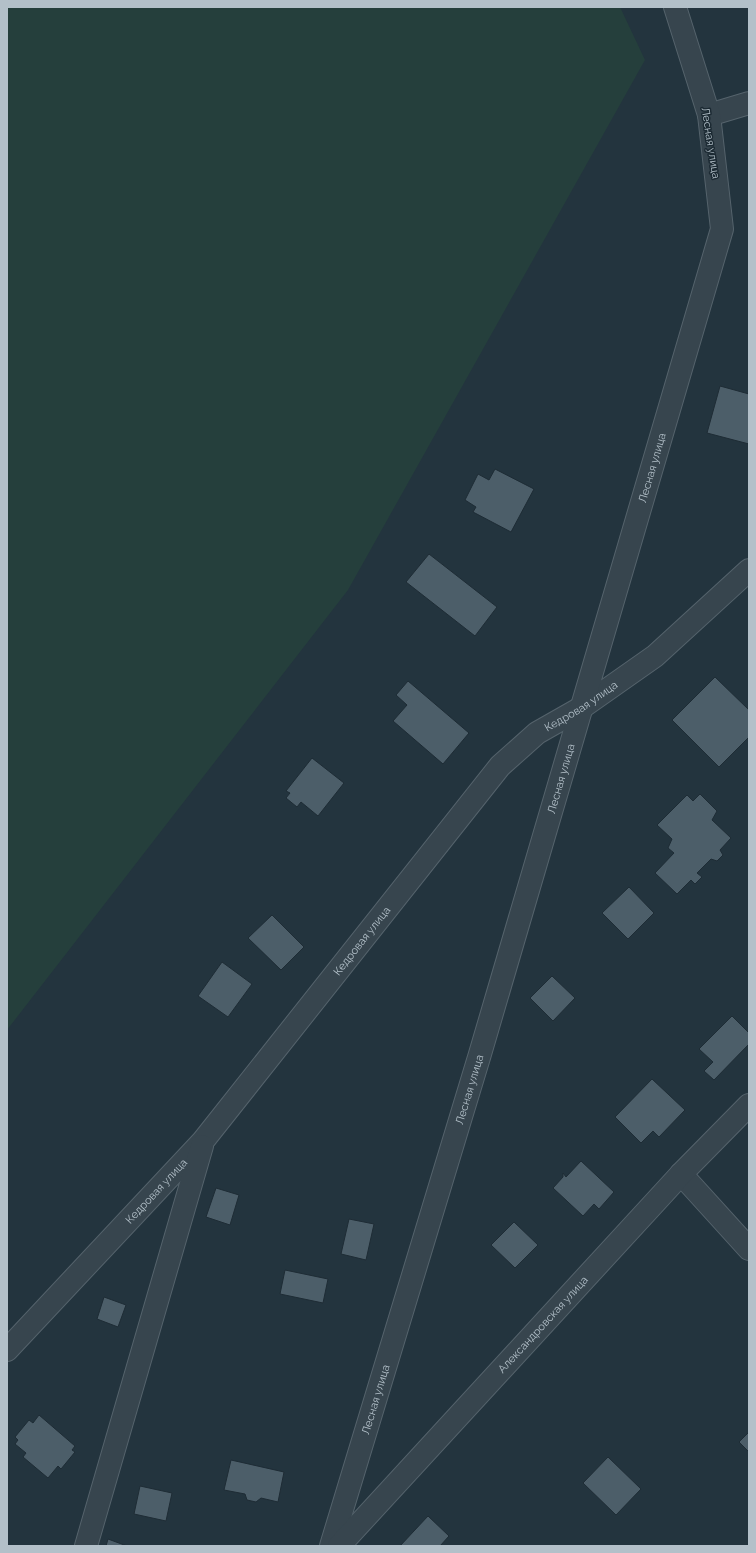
<svg xmlns="http://www.w3.org/2000/svg" width="756" height="1553" viewBox="0 0 756 1553" font-family="Raleway,sans-serif">
<style>
.green{fill:#253f3c}
.building{fill:#4c5e69;stroke:#1e2c35}
.lines{fill:none;stroke-linecap:round;stroke-linejoin:round}
.street-casing{stroke:#55636c;stroke-width:24}
.street{stroke:#37454e;stroke-width:22}
.labels{text-anchor:middle;stroke-width:3;stroke-linejoin:round;paint-order:stroke}
.street-label{font-size:11px;fill:#b3c0c9;stroke:#1c2a33}
</style>
<rect width="100%" height="100%" fill="#23343e"/>
<polygon class="green" points="7,7 620,7 645,60 348,590 7,1030"/>
<g class="building">
<polygon points="720,386 749,394 749,444 707,433"/>
<polygon points="495,469 534,489 511,532 473,512 476,507 465,500 478,474 489,480"/>
<polygon points="429,554 497,607 475,636 406,582"/>
<polygon points="715,677 749,710 749,737 719,767 672,720"/>
<polygon points="408,681 469,733 443,764 393,721 407,705 396,695"/>
<polygon points="312,758 344,783 318,816 301,802 297,807 286,798 290,793 286,791"/>
<polygon points="700,794 717,811 712,820 731,838 720,850 723,855 717,861 711,859 697,873 702,877 695,884 691,880 677,894 655,873 674,853 668,848 672,839 657,825 687,795 693,801"/>
<polygon points="629,887 654,913 628,939 602,913"/>
<polygon points="272,915 304,947 281,970 248,938"/>
<polygon points="222,962 252,984 228,1017 198,996"/>
<polygon points="552,976 575,998 553,1021 530,998"/>
<polygon points="732,1016 749,1033 749,1044 714,1080 704,1071 713,1062 699,1049"/>
<polygon points="652,1079 685,1110 659,1137 653,1131 641,1143 615,1117"/>
<polygon points="581,1161 614,1192 599,1209 594,1204 583,1216 553,1188 563,1177 563,1173 566,1177"/>
<polygon points="216,1188 239,1195 230,1225 206,1217"/>
<polygon points="349,1219 374,1224 366,1260 341,1254"/>
<polygon points="514,1222 538,1245 515,1268 491,1245"/>
<polygon points="285,1270 328,1279 323,1303 280,1294"/>
<polygon points="104,1297 126,1305 118,1327 97,1319"/>
<polygon points="39,1415 75,1446 72,1450 75,1452 61,1469 58,1466 48,1478 23,1457 26,1453 15,1444 18,1440 15,1437 29,1420 33,1423"/>
<polygon points="749,1432 749,1452 739,1442"/>
<polygon points="608,1457 641,1489 616,1515 583,1483"/>
<polygon points="231,1460 284,1472 278,1502 261,1498 256,1502 247,1500 245,1494 224,1490"/>
<polygon points="140,1486 172,1493 166,1521 134,1514"/>
<polygon points="428,1516 449,1536 440,1546 400,1546"/>
<polygon points="108,1539 127,1546 106,1546"/>
</g>
<g class="lines">
<g class="street-casing">
<g id="street">
<polyline points="709,115 749,103"/>
<polyline points="681,1174 749,1249"/>
<path id="s1" d="M7 1350 203 1141 500 766 537 733 581 708 655 656 749 570"/>
<polyline points="86,1546 202,1146"/>
<path id="s2" d="M331 1546 480 1054 722 229 709 115 675 7"/>
<path id="s3" d="M339 1546 681 1174 749 1105"/>
</g>
</g>
<use href="#street" class="street"/>
</g>
<g class="labels">
<g class="street-label">
<text transform="translate(711 143) rotate(81)" y="4">Лесная улица</text>
<text dy="4" stroke="none"><textPath href="#s2" startOffset="1125">Лесная улица</textPath></text>
<text dy="4" stroke="none"><textPath href="#s1" startOffset="866">Кедровая улица</textPath></text>
<text dy="4" stroke="none"><textPath href="#s2" startOffset="801">Лесная улица</textPath></text>
<text dy="4" stroke="none"><textPath href="#s1" startOffset="542">Кедровая улица</textPath></text>
<text dy="4" stroke="none"><textPath href="#s2" startOffset="477">Лесная улица</textPath></text>
<text dy="4" stroke="none"><textPath href="#s1" startOffset="218">Кедровая улица</textPath></text>
<text dy="4" stroke="none"><textPath href="#s3" startOffset="301">Александровская улица</textPath></text>
<text dy="4" stroke="none"><textPath href="#s2" startOffset="153">Лесная улица</textPath></text>
</g>
</g>
<rect width="756" height="1553" fill="none" stroke="#b3c0c9" stroke-width="16"/>
</svg>
